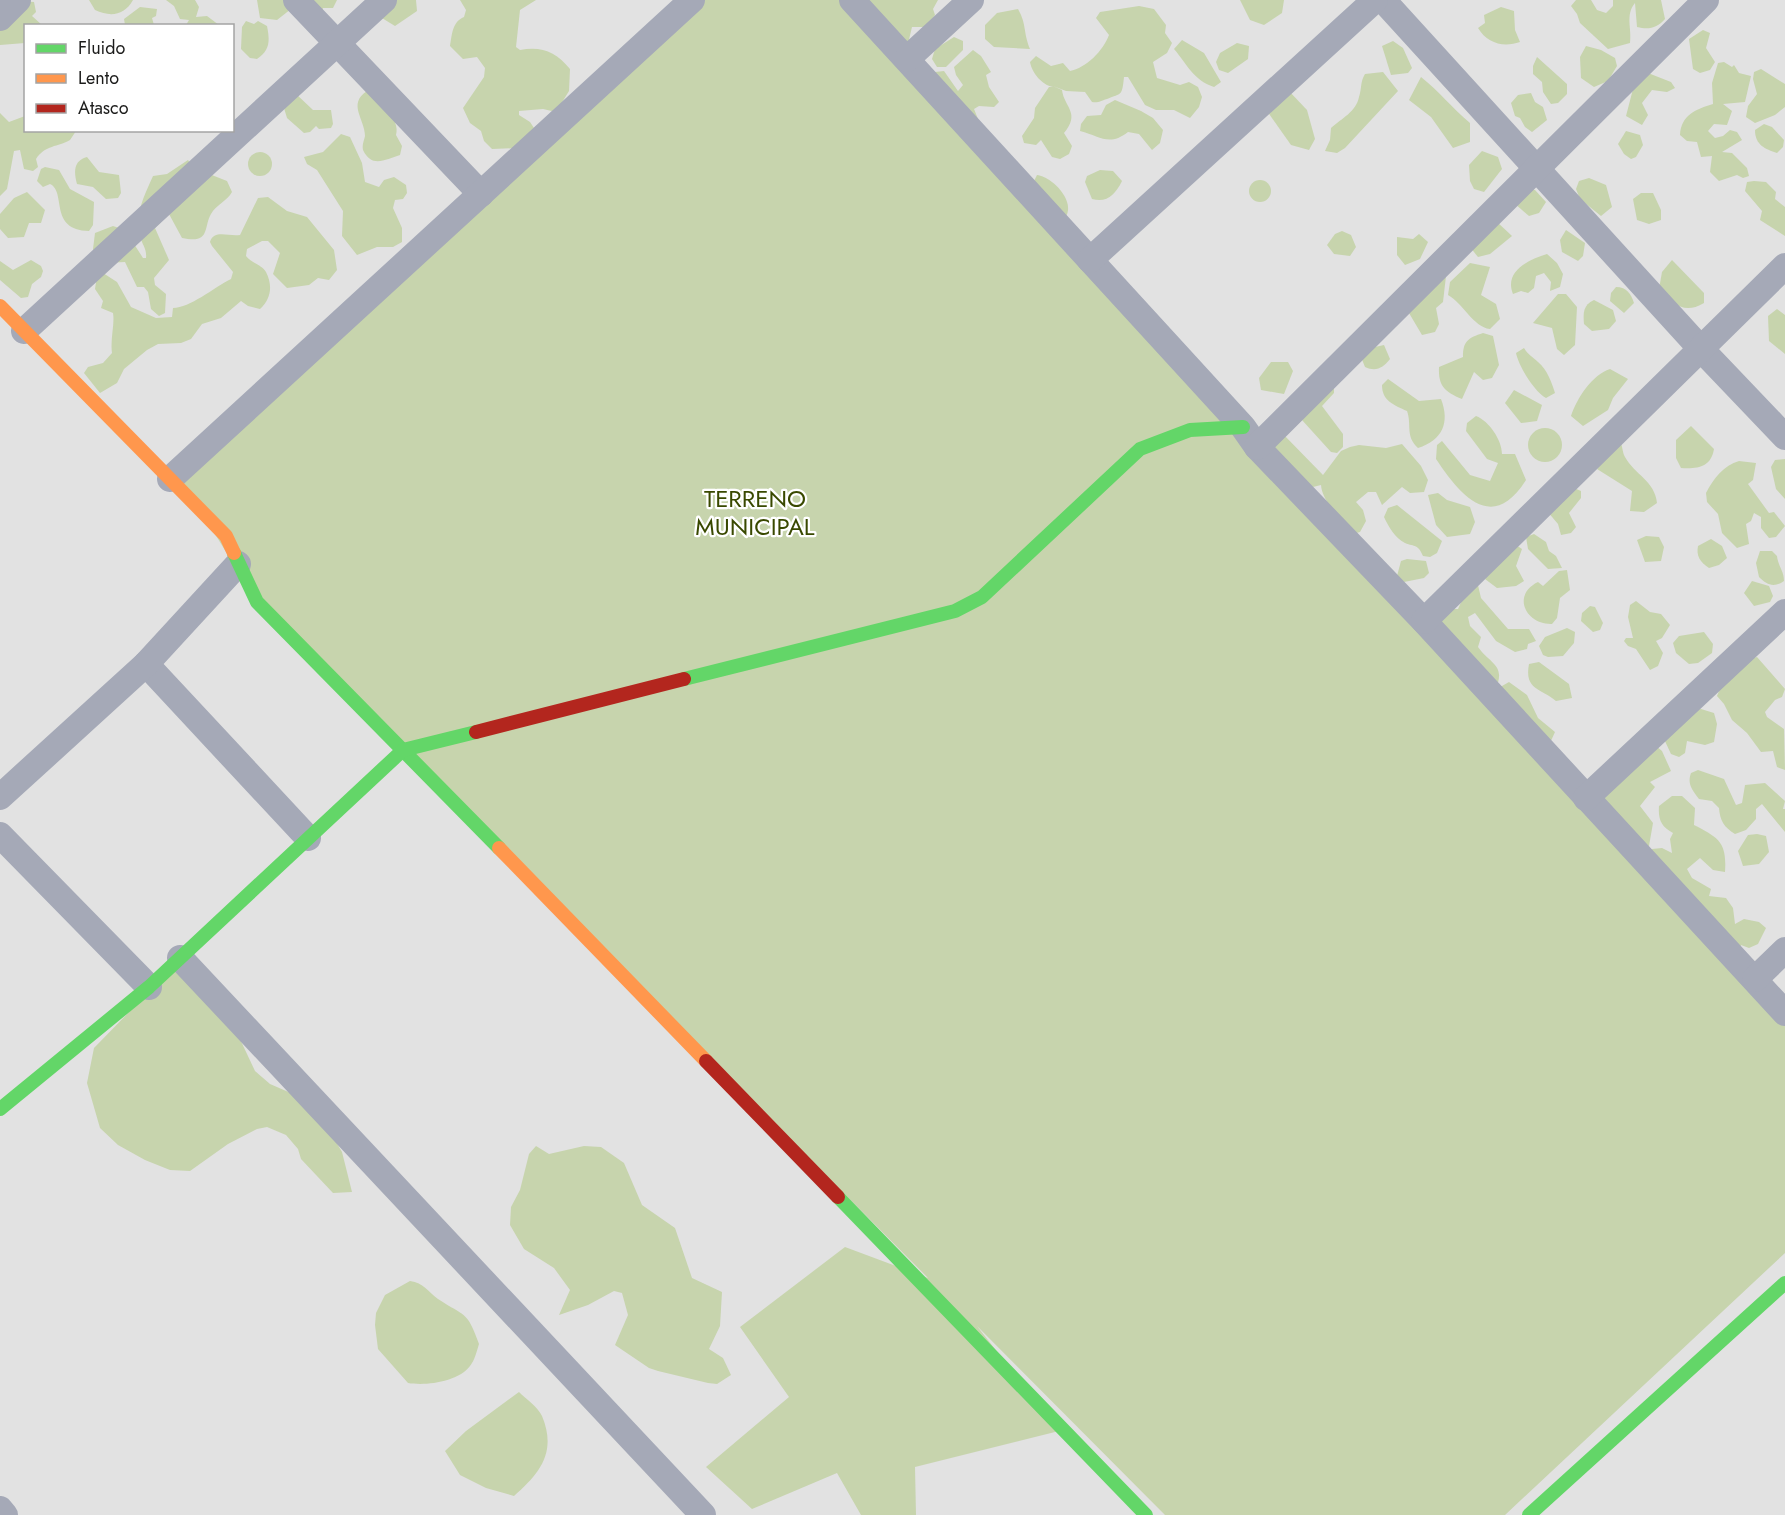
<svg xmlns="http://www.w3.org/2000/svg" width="1785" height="1515" viewBox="0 0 1785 1515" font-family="Jost,sans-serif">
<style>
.green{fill:#c7d4ad}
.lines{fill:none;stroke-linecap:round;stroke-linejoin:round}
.street{stroke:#a5a9b7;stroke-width:26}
.fast{stroke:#63d668;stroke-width:14}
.slow{stroke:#ff974d;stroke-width:14}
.jam{stroke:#b3261e;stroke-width:14}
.labels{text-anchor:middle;stroke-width:4.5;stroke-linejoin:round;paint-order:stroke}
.park-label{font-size:24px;fill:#394900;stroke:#fff}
</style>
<rect width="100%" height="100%" fill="#e2e2e2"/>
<g class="green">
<polygon points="6,0 34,2 36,12 32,16 42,25 26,26 25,43 0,45 0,7"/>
<path d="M89 0H133C124 16 110 17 95 10Z"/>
<polygon points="166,0 195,0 199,7 196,17 207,16 219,25 186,25 189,20 180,19 174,6"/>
<polygon points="257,0 337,0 333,8 323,8 321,13 291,9 277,20 260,18"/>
<polygon points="372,0 416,0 417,11 395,26 377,15"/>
<path d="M460 0H536L520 10 516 47 520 50C542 46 556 52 570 69L569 91 556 112 543 109 519 111V115L530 122 534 128 518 148 492 149 484 141 481 131 470 123 463 108 484 77 485 68 477 57 463 59 450 46C452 35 452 22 464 17L466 10Z"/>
<path d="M694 0H938L933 9 935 15 926 27H912L907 48 926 73 944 71 958 91 963 85 956 75 954 67 973 50 981 56 991 72 986 75 989 87 999 102 994 107 979 106 974 109 982 129 946 105 1438 619 1448 609H1458L1463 598 1477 581 1481 598 1508 629H1529L1536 641 1528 644 1527 649 1515 652 1496 641 1475 613 1468 617 1470 626 1481 637 1478 647C1490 664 1507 665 1495 690L1509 682 1527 695 1538 718 1555 732 1550 743 1647 855 1652 849 1662 848 1672 853 1670 839 1673 833C1661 827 1658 819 1659 806L1672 796H1682L1695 808 1694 825C1719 838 1727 842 1725 872L1713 870 1700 858 1687 869 1692 878 1711 889 1709 896 1726 898 1733 908 1735 924 1744 919 1759 922 1766 928 1758 944 1749 948 1741 945V951L1785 1023V1253L1505 1515H1165L977 1326 1059 1431 915 1467 916 1515H861L837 1473 752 1509 706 1467 789 1397 740 1327 845 1247 928 1278 257 602 181 479Z"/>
<polygon points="1240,0 1284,0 1282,13 1264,25 1250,20"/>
<path d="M1576 0H1591L1597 10 1606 13 1613 6V0H1661L1665 19C1657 28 1649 30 1637 27L1635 3C1625 15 1632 28 1630 43L1608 49 1580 23 1577 14 1571 6Z"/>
<path d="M1139 6 1154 9 1166 25 1165 33 1172 43 1167 53 1153 62 1157 78 1180 85 1189 82 1198 87 1202 97 1199 107 1190 118 1174 110H1156L1145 105 1128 77H1124C1122 96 1122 93 1107 99 1100 101 1099 103 1092 102L1085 92 1066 91 1053 86 1062 90C1064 107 1081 113 1064 133L1072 146 1069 154 1060 159 1052 157 1041 140 1036 145 1024 143 1022 136 1034 118 1035 108 1049 87H1053C1042 85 1032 73 1030 62L1036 56 1051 66 1063 63 1070 71C1086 68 1103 51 1109 35L1096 18 1100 12Z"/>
<polygon points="140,7 157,9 156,16 152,18 154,25 125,25 124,19"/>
<path d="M1501 7 1514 11 1515 30 1520 42C1503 48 1487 43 1478 28L1485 23 1484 15Z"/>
<path d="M1018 9C1027 25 1023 32 1030 49L994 47 985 39V25L997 13Z"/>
<path d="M246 21 254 24 258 21 267 26C270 41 270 50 257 59L250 58 241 49 242 27Z"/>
<polygon points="1703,30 1710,33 1706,48 1715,62 1710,70 1700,73 1693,69 1689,39"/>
<polygon points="954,37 963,41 963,50 946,67 937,67 932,59 935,49"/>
<path d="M1182 40 1204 53 1221 82 1214 87C1193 80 1187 64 1174 49Z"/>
<polygon points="1393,41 1403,48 1412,68 1408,73 1391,75 1382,46"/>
<polygon points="1237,43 1249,46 1248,59 1228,73 1219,70 1216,62 1220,53"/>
<polygon points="1586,46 1601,50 1615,58 1617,66 1608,81 1594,87 1581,78 1580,57"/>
<polygon points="1537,57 1567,84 1567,94 1558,103 1551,104 1543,92 1542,82 1533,74 1533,66"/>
<path d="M1724 62 1732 67 1734 65 1739 73 1751 76 1745 102 1723 104 1732 111 1727 125 1714 124 1708 131 1715 138 1723 136 1730 130 1737 132 1742 140 1722 152 1732 153 1747 168 1749 176 1743 178 1737 175 1719 181 1710 172 1712 156 1701 157 1697 142 1687 141 1680 135C1681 115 1696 109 1713 104L1712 83 1718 63Z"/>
<polygon points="1761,69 1785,84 1785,107 1775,115 1755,123 1746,117 1748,106 1757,94 1753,79 1754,72"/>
<path d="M1383 72 1398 91 1345 148 1337 153 1325 151 1330 140 1331 128C1342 118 1356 112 1359 97 1362 88 1360 82 1365 74Z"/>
<polygon points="1648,73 1671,82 1675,88 1667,92 1652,90 1642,103 1648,115 1642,125 1626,116 1633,89"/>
<path d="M1421 77C1439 91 1452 108 1470 123V142L1453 148 1431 117 1409 100Z"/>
<polygon points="1288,90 1307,110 1315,139 1309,150 1291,145 1267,111"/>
<path d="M367 91C379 98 401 120 396 135L402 146 400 155C386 159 372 169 363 150 362 144 364 141 365 136 365 119 347 104 367 91Z"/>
<polygon points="295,93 313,110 331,110 333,124 331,128 319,129 316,126 310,132 304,133 287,118 284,108"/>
<polygon points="1531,93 1535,102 1543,107 1547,120 1532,132 1525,127 1520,118 1515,116 1511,103 1518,95"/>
<path d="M1115 100 1141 111 1153 118 1163 130 1160 143 1152 150 1139 134 1128 132C1109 147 1100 136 1080 131L1081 124 1087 116 1101 115 1106 105Z"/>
<path d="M0 113 9 122 25 116 26 130 76 131 70 140C58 147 45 145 36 159L38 167 33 171 24 169 20 150 14 151 7 189 0 196Z"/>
<path d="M1764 124 1772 127 1784 140 1783 147 1777 153C1765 149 1755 145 1755 130Z"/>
<polygon points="1626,131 1640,135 1643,145 1636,157 1631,159 1624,154 1618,144"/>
<polygon points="341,134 350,137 362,163 365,182 379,187 384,180 394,177 406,185 407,193 403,199 395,200 393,208 402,228 402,242 393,247 377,247 357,255 342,236 343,211 317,170 307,164 304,157 323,152"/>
<polygon points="1482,151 1498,157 1502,169 1484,192 1474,189 1470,181 1469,165"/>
<circle cx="260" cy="164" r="12"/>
<path d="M87 157 99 172 119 175 121 193 118 198 106 199 93 187 77 184C74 172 73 161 87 157Z"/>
<path d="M188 160 194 168 227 181 232 192C227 201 216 205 211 214 203 228 211 244 182 238L169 214 155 228 169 260 154 278 155 285 166 294 165 313 159 316 151 309 148 292 144 287H137L125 262 104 263 95 256 93 249 95 233 113 226 125 230 143 258H146C147 248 142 245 140 236 134 215 145 194 153 176L167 174Z"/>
<path d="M45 167 59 170 70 189 94 202 93 225 89 231C48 230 67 192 50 184L43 187 37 181 41 169Z"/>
<path d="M1100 170 1113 171 1122 181C1115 195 1107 203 1092 199L1085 182 1087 176Z"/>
<path d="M1037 175C1054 177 1080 206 1062 221L1034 181Z"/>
<polygon points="1589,178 1606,185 1612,207 1601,216 1580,199 1576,189 1579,181"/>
<circle cx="1260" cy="191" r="11"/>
<polygon points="1754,181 1766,182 1776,192 1775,199 1785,207 1785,236 1760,220 1762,211 1745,191 1747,182"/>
<polygon points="1526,188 1535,190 1546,202 1539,213 1529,216 1514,203"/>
<polygon points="27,192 45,210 41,223 29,223 24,237 8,238 0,229 0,214 14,198"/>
<polygon points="1641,193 1653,193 1661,210 1661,220 1649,224 1637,220 1633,199"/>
<path d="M268 197 287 211 307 217 334 250 337 270 329 280 318 278 309 285 287 288 273 274 280 253 268 241H262L247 249 246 256C251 263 262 265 266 272 273 286 271 299 260 309L248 306 241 301 221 318 202 324 191 339 181 343 158 344 147 350 124 369 117 383 100 393 84 373 88 367 103 363 112 353C110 339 115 324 113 313L101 308 103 301 95 289 97 276 103 273 117 282 131 307 156 318 172 317 173 308C190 308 213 288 231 279L233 272 212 246 210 242C214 229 229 237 240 235L258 198Z"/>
<polygon points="1496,221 1512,236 1490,254 1478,257 1470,247"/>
<polygon points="1566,230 1585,243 1583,256 1578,261 1562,252 1560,240"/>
<polygon points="1342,231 1351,235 1356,247 1350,256 1334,254 1327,245 1335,234"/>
<polygon points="1419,234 1428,242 1420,259 1405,265 1397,255 1397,237 1413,239"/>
<path d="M1547 254 1557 263 1563 274 1560 287 1550 291 1551 282 1544 273 1536 276 1534 288 1528 293 1521 291 1513 294C1504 272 1527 260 1547 254Z"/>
<polygon points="31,260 41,266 43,271 41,277 32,284 28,297 21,298 0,280 0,261 13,270"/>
<path d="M1672 260 1704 293V303C1684 315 1673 304 1659 289L1662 272Z"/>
<path d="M1470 263 1490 267 1481 295 1496 304 1500 319 1490 329C1473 327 1463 303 1448 295L1450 282Z"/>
<polygon points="1446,276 1443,302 1436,308 1439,324 1435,332 1422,335 1409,313"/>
<path d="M1616 287C1627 287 1631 294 1634 303L1624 313 1610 301 1611 293Z"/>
<polygon points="1558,294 1566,294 1577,307 1575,345 1564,355 1557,349 1552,328 1533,323"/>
<path d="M1594 300 1613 310 1616 321 1609 329 1592 331 1584 324C1583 313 1583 305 1594 300Z"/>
<polygon points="1777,309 1785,315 1785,354 1769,341 1768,316"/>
<path d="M1483 333 1493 336 1499 365 1492 378 1483 380 1474 372 1462 399C1445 392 1438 386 1439 367L1463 357C1463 341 1468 338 1483 333Z"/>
<path d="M1384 345 1390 359C1383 368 1376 372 1365 367L1361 357 1375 347Z"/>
<path d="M1524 348C1529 356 1532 356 1538 362 1547 369 1552 383 1555 393L1546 398C1534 391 1519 367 1516 353Z"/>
<polygon points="1271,362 1288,362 1293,371 1284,394 1261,390 1259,378"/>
<path d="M1610 369 1628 379 1613 398 1608 410 1583 426 1571 416C1577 398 1592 375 1610 369Z"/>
<path d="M1388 379 1419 401 1441 399C1450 422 1443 440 1418 448 1405 436 1412 425 1407 411 1394 405 1382 401 1382 385Z"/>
<polygon points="1334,386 1334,393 1322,406 1343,434 1343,447 1337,453 1331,452 1302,420"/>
<polygon points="1514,390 1542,405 1537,421 1521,423 1505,403"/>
<path d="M1476 416C1489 421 1502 440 1502 454H1515L1526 480C1492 534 1460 495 1436 459L1437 445 1442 441 1470 475 1490 481 1498 463 1487 459 1466 431 1467 423Z"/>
<path d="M1691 426 1714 449C1711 467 1698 469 1681 468L1676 458V440Z"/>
<circle cx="1545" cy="445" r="17"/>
<path d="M1282 433 1323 475 1341 451 1350 447 1359 445 1386 448 1402 444 1421 466 1428 480 1424 492 1410 493 1402 487 1382 505 1376 492H1368L1356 502 1363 510 1366 521 1360 532 1353 534C1343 521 1322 502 1321 485L1313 487C1296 476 1278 466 1274 444Z"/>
<path d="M1619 440C1623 445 1622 452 1625 457 1635 475 1655 481 1657 503L1644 512 1630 511 1632 491 1597 469Z"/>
<polygon points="1785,459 1785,499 1776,489 1771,467 1775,460"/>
<path d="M1739 461 1756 463 1753 480 1748 484 1769 513 1774 512 1785 526 1776 537 1769 538 1761 528V517L1754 513 1751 521 1746 524 1749 544 1737 548 1722 533 1718 514 1707 502 1706 493C1713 479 1724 465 1739 461Z"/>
<polygon points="1574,488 1581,491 1581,498 1569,513 1576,527 1571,533 1561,535 1558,524 1547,511"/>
<polygon points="1438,493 1447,500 1470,507 1475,522 1470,534 1447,537 1436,525 1428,495"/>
<path d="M1397 505 1442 541 1437 553 1430 557 1423 556C1418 544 1415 547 1405 543 1396 539 1388 526 1384 517L1388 508Z"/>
<polygon points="1534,534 1546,542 1549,551 1556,556 1562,568 1548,569 1528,549 1526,537"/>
<polygon points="1646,536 1659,537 1664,547 1661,561 1645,562 1637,540"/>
<path d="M1711 539 1722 546 1727 558 1719 565 1709 568C1700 562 1696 556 1698 546Z"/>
<polygon points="1516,545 1522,549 1516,566 1524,581 1516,586 1497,588 1485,579 1494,561"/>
<path d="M1760 551H1772L1777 556C1778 566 1784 571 1784 581 1774 588 1767 585 1759 577L1756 563Z"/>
<polygon points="1407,559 1426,561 1429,573 1424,578 1404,582 1397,576 1401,561"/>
<path d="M1567 570 1570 590 1560 598 1557 618 1552 624C1526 625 1511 595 1538 582L1543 586 1559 571Z"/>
<polygon points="1752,581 1769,586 1773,596 1770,602 1754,606 1744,593"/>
<polygon points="1636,601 1650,612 1661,614 1670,625 1662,638 1656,641 1663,653 1658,666 1650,670 1636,649 1628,646 1624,641 1626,638 1633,638 1628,617 1630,605"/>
<polygon points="1590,606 1595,607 1603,623 1600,630 1593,632 1581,621 1582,613"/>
<polygon points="1567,628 1575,632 1574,643 1563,656 1548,657 1543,655 1539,646 1545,637"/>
<polygon points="1704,632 1713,644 1712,653 1698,663 1689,664 1676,653 1673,643 1679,636"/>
<path d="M1757 657 1785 689 1782 697 1775 700 1765 712 1767 717 1784 729 1785 770 1777 767 1773 751 1761 752 1747 733 1732 720 1724 704 1717 696C1724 679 1739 661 1757 657Z"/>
<path d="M1539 662 1569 684 1572 698 1556 701C1541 688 1524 690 1529 664Z"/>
<polygon points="1701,709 1714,713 1717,724 1714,742 1705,745 1687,741 1685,753 1679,757 1671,754 1664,739 1691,710"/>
<polygon points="1655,745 1662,751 1671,771 1650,782 1655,787 1640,806 1653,823 1649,846 1641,847 1604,800 1605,793"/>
<path d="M1698 770 1724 779 1736 805 1742 803 1745 785 1765 783 1785 801 1783 809H1785V832L1762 804 1756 809V819L1746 830 1735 834C1724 827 1720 821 1719 808L1712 801 1699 799C1692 790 1687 784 1691 773Z"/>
<polygon points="1757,834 1766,836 1769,852 1759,864 1743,866 1738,851 1748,835"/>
<polygon points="172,968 231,1020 255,1071 270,1084 300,1097 332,1135 342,1152 352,1192 333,1193 301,1159 298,1149 286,1135 267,1127 257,1129 228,1144 190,1171 170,1170 145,1160 118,1145 100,1128 87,1083 94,1048"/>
<polygon points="536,1146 549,1154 584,1146 601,1147 624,1163 642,1205 675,1228 692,1278 722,1292 720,1326 709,1349 723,1358 731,1375 717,1384 708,1383 658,1371 649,1368 615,1345 628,1315 622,1293 614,1291 588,1305 559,1315 570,1290 554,1268 524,1249 510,1225 511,1207 520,1190 529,1154"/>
<path d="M410 1281C424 1283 427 1291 438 1299 465 1317 467 1310 479 1344 477 1350 475 1360 470 1366 458 1382 426 1386 408 1383L378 1349 375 1325 376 1313 385 1295Z"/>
<path d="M519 1392C526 1399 538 1407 542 1416 557 1452 540 1473 514 1496L486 1488 460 1475 445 1451 466 1431Z"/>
</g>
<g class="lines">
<g class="street">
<polyline points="296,0 481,194"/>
<polyline points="852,0 1243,427 1257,447 1424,621 1785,1013"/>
<polyline points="1383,0 1701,349 1785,437"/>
<polyline points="0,18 18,0"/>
<polyline points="907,59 971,0"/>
<polyline points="1090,260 1375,0"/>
<polyline points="24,331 384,0"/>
<polyline points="1257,447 1706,0"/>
<polyline points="170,479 692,0"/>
<polyline points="1424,621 1785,266"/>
<polyline points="146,664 308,838"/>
<polyline points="0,797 146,664 238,564"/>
<polyline points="1586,798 1785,612"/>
<polyline points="0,835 149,987"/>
<polyline points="180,958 703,1515"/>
<polyline points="1755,979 1785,950"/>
<polyline points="0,1509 5,1515"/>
</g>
<g class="fast">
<polyline points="234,553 257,602 499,848"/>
<polyline points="684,679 955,611 982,597 1140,449 1190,430 1243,427"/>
<polyline points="0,1109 149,987 403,750 476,732"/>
<polyline points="838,1197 1146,1515"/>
<polyline points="1529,1515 1785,1283"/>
</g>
<g class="slow">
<polyline points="0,306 226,536 234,553"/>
<polyline points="499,848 706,1061"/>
</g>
<g class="jam">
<polyline points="476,732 684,679"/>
<polyline points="706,1061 838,1197"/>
</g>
</g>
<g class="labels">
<g class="park-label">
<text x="755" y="507">TERRENO<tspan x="755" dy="28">MUNICIPAL</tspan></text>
</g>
</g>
<rect x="24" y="24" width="210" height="108" fill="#ffffff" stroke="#a4a4a4" stroke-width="1.5"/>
<rect x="36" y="44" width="30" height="9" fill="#63d668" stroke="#a4a4a4" stroke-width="1.5"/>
<text x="78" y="54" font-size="18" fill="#1c1c1b">Fluido</text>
<rect x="36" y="74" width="30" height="9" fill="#ff974d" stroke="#a4a4a4" stroke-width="1.5"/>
<text x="78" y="84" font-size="18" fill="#1c1c1b">Lento</text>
<rect x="36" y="104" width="30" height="9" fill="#b3261e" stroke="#a4a4a4" stroke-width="1.5"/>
<text x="78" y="114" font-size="18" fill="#1c1c1b">Atasco</text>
</svg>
